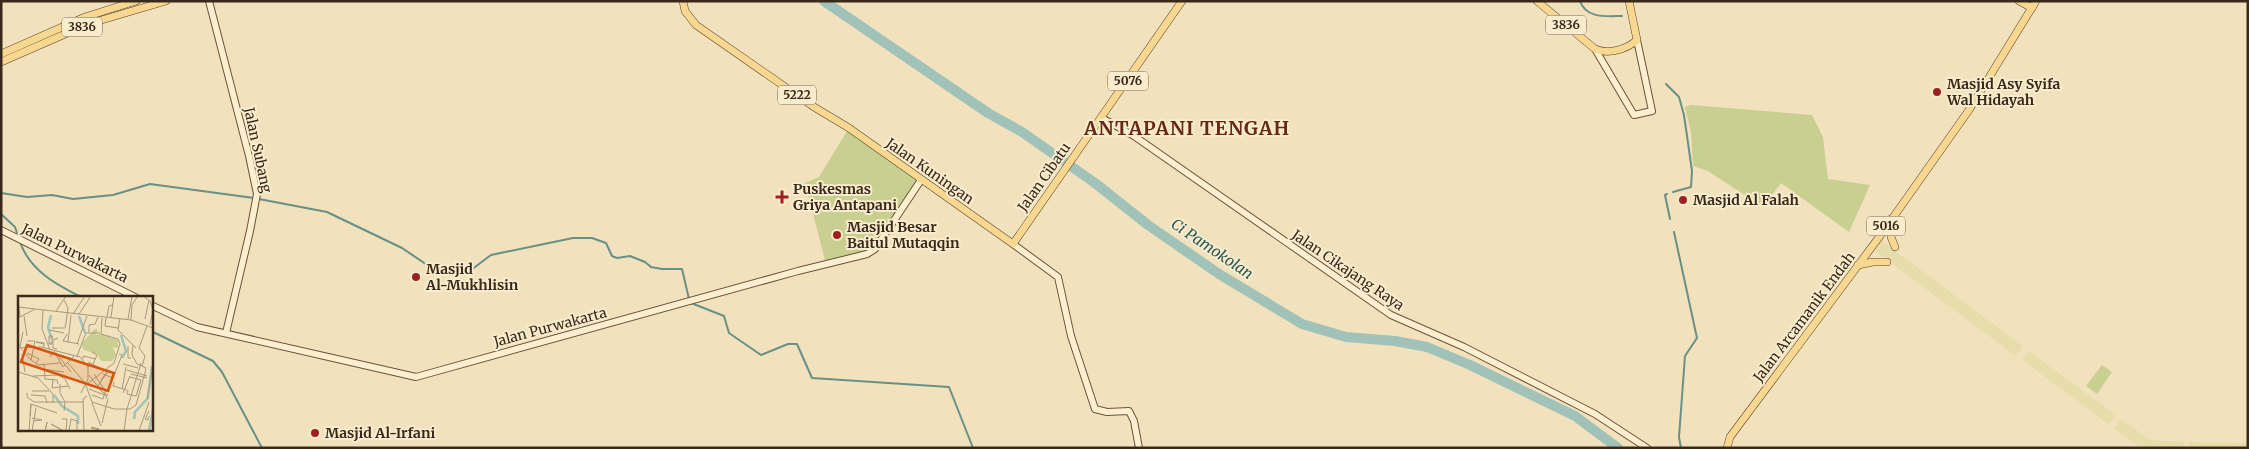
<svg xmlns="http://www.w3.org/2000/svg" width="2249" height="449" viewBox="0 0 2249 449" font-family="Merriweather,serif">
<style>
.farmland{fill:#e7ddaa}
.green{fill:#c8cf90}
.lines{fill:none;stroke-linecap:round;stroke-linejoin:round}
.stream{stroke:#689086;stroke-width:2}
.river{stroke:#a1c2b8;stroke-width:10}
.secondary-casing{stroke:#6b5238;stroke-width:8}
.primary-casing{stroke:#573f2a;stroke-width:8}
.secondary{stroke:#fbefd0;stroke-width:6}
.primary{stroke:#f8d891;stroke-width:7}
.poi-dot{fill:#9d2021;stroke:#f8eccd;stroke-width:2}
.labels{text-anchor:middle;stroke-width:4;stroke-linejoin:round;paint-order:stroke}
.shield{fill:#f8eccd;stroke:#726450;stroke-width:1}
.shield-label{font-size:12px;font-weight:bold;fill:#38291b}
.poi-label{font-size:14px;font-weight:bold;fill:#38291b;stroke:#f8eccd;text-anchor:start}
.street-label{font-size:14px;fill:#38291b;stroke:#f8eccd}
.water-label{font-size:15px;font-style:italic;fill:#295956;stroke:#f8eccd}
.district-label{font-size:19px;font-weight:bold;letter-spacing:1px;fill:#682817;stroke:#f8eccd}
.inset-river{fill:none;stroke:#a1c2b8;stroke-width:2.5}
.inset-road{fill:none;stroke:#a7987c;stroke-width:1}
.view{fill:#d6540e;fill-opacity:0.15;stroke:#d6540e;stroke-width:2.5}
.inset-edge{fill:none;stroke:#38291b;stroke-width:2.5}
</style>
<rect width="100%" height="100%" fill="#f1e2bd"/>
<g class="farmland">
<polygon points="1882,241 2023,346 2016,356 1875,251"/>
<polygon points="2029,351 2116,415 2109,425 2022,360"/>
<polygon points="2121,419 2150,440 2184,442 2184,448 2141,448 2114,429"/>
<polygon points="2189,442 2248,443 2248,448 2189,448"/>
</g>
<g class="green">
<polygon points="1691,105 1812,115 1823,137 1828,179 1870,185 1849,232 1781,183 1763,207 1708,171 1693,166 1691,132 1685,107"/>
<polygon points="849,128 921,180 875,249 826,264 805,183 819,177"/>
<polygon points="2102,365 2112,372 2097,394 2086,386"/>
</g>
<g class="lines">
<g class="stream">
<path d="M1580 1C1586 19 1607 16 1622 16"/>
<polyline points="1666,84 1679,97 1684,115 1692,171 1691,187 1673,192"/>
<polyline points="1,193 27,197 52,195 73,199 113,195 150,184 254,198"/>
<polyline points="1667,194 1665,195 1670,219"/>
<polyline points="259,199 327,212 402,248 439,273 457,274 471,270 491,255 573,238 592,238 606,243 612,256 617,258 630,256 645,262 651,267 662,269 682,269 689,299"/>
<polyline points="1,214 15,227 18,236"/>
<polyline points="1674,232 1697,338 1685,356 1679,437 1681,448"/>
<path d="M20 242C30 271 57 285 83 298"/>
<polyline points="691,303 724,316 729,333 761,355 788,344 797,344 812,378 949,387 973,448"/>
<polyline points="151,331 213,361 222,372 262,448"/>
</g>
<polyline class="river" points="824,1 988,113 1022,132 1095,183 1148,225 1219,274 1302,324 1346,337 1395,341 1427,347 1470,365 1575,416 1618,448"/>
<g class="secondary-casing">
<g id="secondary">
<polyline points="209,1 249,156 257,194 250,231 226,333"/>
<polyline points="1595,49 1634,115 1652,111 1637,40"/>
<polyline points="1102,118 1134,136 1391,315 1464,347 1595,414 1647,448"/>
<polyline points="1,230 137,298"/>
<polyline points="1013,244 1058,277 1071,336 1095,409 1107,412 1129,411 1134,421 1139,448"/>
<polyline points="151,305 197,327 416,377 798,271 867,254 875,249 921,180"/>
</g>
</g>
<g class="primary-casing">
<g id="primary">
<polyline points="683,1 685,11 696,25 814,107 849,128 1013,244 1182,1"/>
<path d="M1537 1 1595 49C1609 55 1627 49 1637 40L1629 1"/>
<polyline points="2019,1 2032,8"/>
<polyline points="1,54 85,17 136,1"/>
<polyline points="1,62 88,24 166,1"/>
<polyline points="1891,219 1891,237 1895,247"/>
<polyline points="1858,265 1873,262 1887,262"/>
<polyline points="1727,448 1730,437 1880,236 1969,110 2036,1"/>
</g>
</g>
<use href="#secondary" class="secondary"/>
<use href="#primary" class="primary"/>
</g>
<g class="poi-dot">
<circle cx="1937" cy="92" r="5"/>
<path d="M779.5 189.5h5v5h5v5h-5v5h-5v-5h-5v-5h5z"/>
<circle cx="1683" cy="200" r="5"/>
<circle cx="837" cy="235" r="5"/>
<circle cx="416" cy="277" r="5"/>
<circle cx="315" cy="433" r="5"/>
</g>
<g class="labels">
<g class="shield">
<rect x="1546" y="15.5" width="40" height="19" rx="4"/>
<rect x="62" y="17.5" width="40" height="19" rx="4"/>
<rect x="1108" y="71.5" width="40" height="19" rx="4"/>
<rect x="778" y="85.5" width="38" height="19" rx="4"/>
<rect x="1867" y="216.5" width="38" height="19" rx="4"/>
</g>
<g class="shield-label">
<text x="1566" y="29">3836</text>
<text x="82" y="31">3836</text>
<text x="1128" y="85">5076</text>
<text x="797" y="99">5222</text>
<text x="1886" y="230">5016</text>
</g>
<g class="poi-label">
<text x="1947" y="89">Masjid Asy Syifa<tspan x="1947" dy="16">Wal Hidayah</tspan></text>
<text x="793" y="194">Puskesmas<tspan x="793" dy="16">Griya Antapani</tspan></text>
<text x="1693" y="205">Masjid Al Falah</text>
<text x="847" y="232">Masjid Besar<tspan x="847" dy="16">Baitul Mutaqqin</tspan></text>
<text x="426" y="274">Masjid<tspan x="426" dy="16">Al-Mukhlisin</tspan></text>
<text x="325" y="438">Masjid Al-Irfani</text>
</g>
<g class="street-label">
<text transform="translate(258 150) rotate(78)" y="5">Jalan Subang</text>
<text transform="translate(930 171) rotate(35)" y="5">Jalan Kuningan</text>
<text transform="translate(1044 177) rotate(-55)" y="5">Jalan Cibatu</text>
<text transform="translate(75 253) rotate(26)" y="5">Jalan Purwakarta</text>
<text transform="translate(1348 270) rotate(34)" y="5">Jalan Cikajang Raya</text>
<text transform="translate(1804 317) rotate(-53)" y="5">Jalan Arcamanik Endah</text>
<text transform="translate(550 327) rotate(-15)" y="5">Jalan Purwakarta</text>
</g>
<g class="water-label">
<text transform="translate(1212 249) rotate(34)" y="5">Ci Pamokolan</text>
</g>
<g class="district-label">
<text x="1187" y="135">ANTAPANI TENGAH</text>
</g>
</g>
<g transform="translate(18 296)">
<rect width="135" height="135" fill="#f1e2bd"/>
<path d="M78 32 80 36 76 39 83 38 100 44V52L95 51 98 59 94 65H83L79 58 66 54 63 48Z" fill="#c8cf90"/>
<path class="inset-river" d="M33 19 30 32 34 43M61 20 67 37M103 39 108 55 104 62M36 99 44 110 60 120V128M116 123 117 116 130 102 134 70M131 135 135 113"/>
<path class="inset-road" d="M125 0 132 5 135 14M46 4 50 12 48 27M0 5 2 21M0 11 113 24 135 32M25 14 24 33 32 54M38 15 48 0M55 18 67 0M61 18 73 0M6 20 9 40M89 21 91 10 95 9M93 21 96 0M0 22 17 13M88 22 87 30 100 32M102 22 100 34 118 52M110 23 114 0M127 23 131 4M113 24 114 9 120 0M132 29 135 14M34 32H47L48 27M31 34 46 37M5 36 2 51 12 63 20 69 42 67M71 36V29L77 28 80 21M49 38 45 45 61 48M9 45H17L13 64M50 46 53 19M30 48H34V40H31V47H34M59 48 69 20M115 49 114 59 119 68 124 70 127 60M110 50V62H113M0 52 23 51 62 61 70 71 72 67M25 52 26 49V47L18 46 26 48M39 53 35 52V44L40 42M36 55 45 71 56 60M74 56 79 59 75 68M9 57 21 63 18 67M4 58 7 76M59 60 68 37H82M127 60 121 52 129 30M33 61V56L39 58 53 76M65 63V60L78 63M70 66 88 75M50 67 67 87 74 106 96 113H112L118 109 127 77 128 72 124 70M105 68 120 72M26 69 27 83 39 84 40 88M25 73 46 76M109 74 129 80M0 76 20 82 35 98V107M76 78 86 93 92 95M85 78 95 82 104 59 101 58M113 78 129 82M71 79 84 96 90 99M15 80 40 79 47 83 52 93M35 84 34 92 50 90M96 86 95 90 109 94M42 88V97L47 106 46 115M68 89 96 67 102 48 100 43 83 38 84 22M80 90 90 75 83 84M71 93 89 100 88 103M104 93 108 71M110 94 109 98 118 100 123 84 112 81M14 95H31M9 97V101L16 106H65M63 97 70 83V71M105 97 112 80M13 99 27 100 29 107M74 99 85 103 88 93M129 103 135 69M74 107 83 130M13 108 39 117M109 113 123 67M131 120 130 124 127 123 131 115M14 122 24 124 15 125M44 123H49L48 135M84 127 90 103M74 131 81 133V134L73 132ZM11 135 13 108 12 120M14 135 18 112M27 135 29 126 28 132M45 135 33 128 46 135M51 135 53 123 59 125V135M66 135 65 103 69 100M106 135 109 113M121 135 131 106"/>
<path class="view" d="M9 49 96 77 90 95 3 66Z"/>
<rect width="135" height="135" class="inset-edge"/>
</g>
<rect width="2249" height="449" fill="none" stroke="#38291b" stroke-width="5"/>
</svg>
